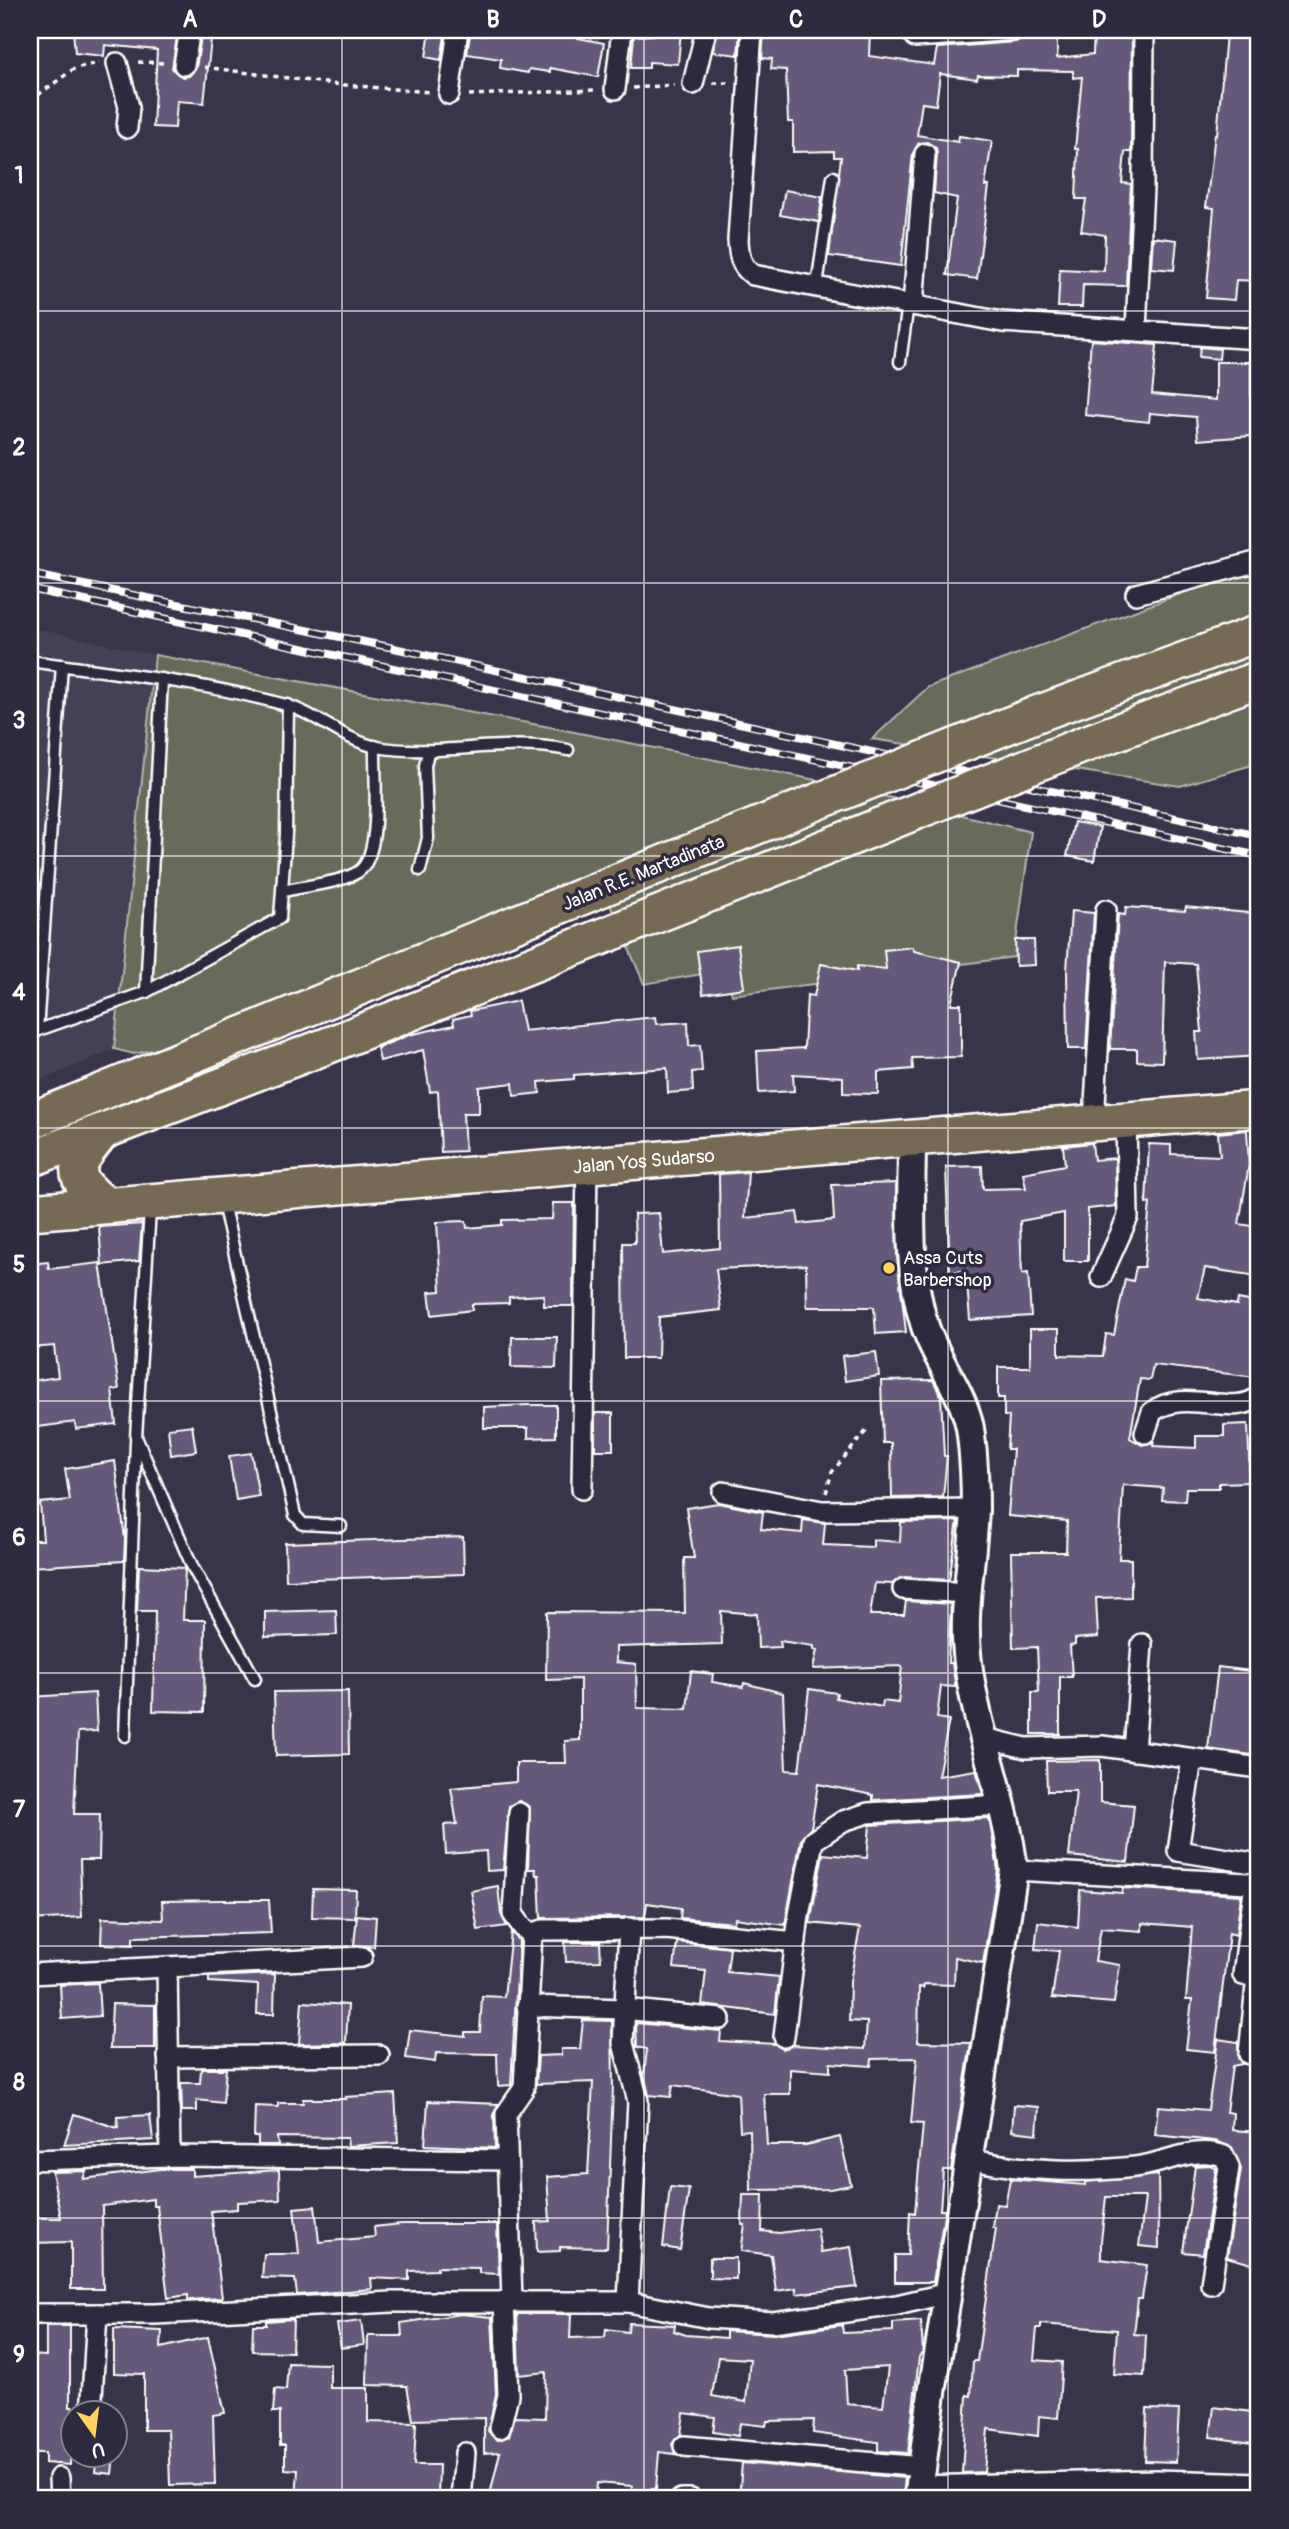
<svg xmlns="http://www.w3.org/2000/svg" width="1289" height="2529" viewBox="0 0 1289 2529" font-family="Pangolin,sans-serif">
<style>
.built{fill:#453f57}
.green{fill:#686b5c;stroke:#b4b5ae;stroke-width:2}
.building{fill:#625a78;stroke:#fff;stroke-width:2;fill-rule:evenodd}
.lines{fill:none;stroke-linecap:round;stroke-linejoin:round}
.lane-casing{stroke:#fff;stroke-width:15}
.street-casing{stroke:#fff;stroke-width:24}
.secondary-casing{stroke:#fff;stroke-width:32}
.highway-casing{stroke:#fff;stroke-width:40}
.path{stroke:#fff;stroke-width:3.5;stroke-dasharray:5 5;stroke-linecap:butt}
.lane{stroke:#2f2a3d;stroke-width:10}
.street{stroke:#2f2a3d;stroke-width:19}
.secondary{stroke:#2f2a3d;stroke-width:26}
.highway{stroke:#766a55;stroke-width:35}
.rail-casing{stroke:#fff;stroke-width:8}
.rail{stroke:#2f2a3d;stroke-width:5;stroke-dasharray:16;stroke-linecap:butt}
.highway-bridge-casing{stroke:#fff;stroke-width:40;stroke-linecap:butt}
.highway-bridge{stroke:#766a55;stroke-width:35}
.grid{fill:none;stroke:#fff;stroke-width:2;stroke-opacity:0.55}
.poi-dot{fill:#ffd166;stroke:#2f2a3d;stroke-width:2.5}
.labels{text-anchor:middle;stroke-width:7;stroke-linejoin:round;paint-order:stroke}
.street-label{font-size:19px;fill:#fff;stroke:#2f2a3d}
.poi-label{font-size:19px;fill:#fff;stroke:#2f2a3d;text-anchor:start}
.neatline{fill:none;stroke:#fff;stroke-width:2.5}
.grid-label{font-size:23px;text-anchor:middle;font-weight:bold;fill:#fff}
</style>
<rect width="100%" height="100%" fill="#393449"/>
<filter id="ink" filterUnits="userSpaceOnUse"><feTurbulence type="fractalNoise" baseFrequency=".0143" numOctaves="2"/><feDisplacementMap in="SourceGraphic" scale="14" xChannelSelector="R" yChannelSelector="G"/><feConvolveMatrix kernelMatrix="1 2 1 2 8 2 1 2 1" color-interpolation-filters="sRGB"/></filter>
<g filter="url(#ink)">
<polygon class="built" points="30,627 155,655 114,1049 30,1085"/>
<g class="green">
<polygon points="1259,565 1259,763 1180,786 872,739 928,687"/>
<polygon points="155,655 544,726 826,782 1031,832 1014,957 732,995 726,970 644,984 597,874 157,1049 134,1054 114,1049"/>
</g>
<g class="building">
<polygon points="73,30 178,30 172,69 183,77 189,76 196,68 202,30 212,30 204,103 177,101 175,128 153,127 157,50 105,45 104,56 75,53"/>
<polygon points="430,30 446,30 441,60 426,57"/>
<polygon points="486,30 580,30 578,38 604,43 598,77 550,68 550,72 529,69 528,73 500,68 501,59 467,54 470,34 485,36"/>
<polygon points="654,30 681,30 678,64 649,62 649,68 631,68 634,36 653,35"/>
<polygon points="718,30 740,30 738,55 713,52"/>
<polygon points="843,30 870,30 869,56 934,65 937,48 1016,42 1028,33 1057,33 1057,58 1093,54 1094,30 1132,30 1131,152 1125,152 1122,183 1131,184 1126,286 1083,285 1082,307 1058,307 1060,269 1104,271 1105,235 1081,231 1086,199 1076,199 1078,149 1075,149 1082,77 1073,78 1073,71 1017,70 1017,76 978,75 977,79 940,74 936,105 922,103 917,135 958,142 959,136 992,141 985,186 989,186 977,279 947,275 957,198 934,193 937,154 936,148 927,142 919,143 913,153 901,266 829,256 841,157 834,157 834,151 793,152 793,122 788,122 786,70 771,69 772,59 762,58 764,31 843,36"/>
<polygon points="1226,34 1259,36 1259,281 1236,280 1234,300 1206,298 1214,208 1206,207 1215,134 1217,135"/>
<polygon points="785,190 822,197 819,222 780,215"/>
<polygon points="1153,237 1177,240 1174,270 1151,268"/>
<polygon points="1091,340 1157,345 1152,394 1216,400 1216,362 1251,362 1251,436 1198,440 1196,417 1150,413 1149,422 1085,415"/>
<polygon points="1200,347 1220,349 1219,359 1199,357"/>
<polygon points="1074,822 1100,827 1094,861 1067,856"/>
<polygon points="1126,907 1185,911 1186,907 1259,914 1259,1056 1198,1060 1196,1032 1202,1032 1196,964 1165,962 1162,1062 1137,1061 1137,1049 1110,1049 1118,914 1125,915"/>
<polygon points="1071,911 1094,913 1086,1049 1068,1049 1067,970"/>
<polygon points="1015,940 1034,940 1035,965 1016,966"/>
<polygon points="738,945 744,988 703,994 697,951"/>
<polygon points="913,947 914,951 961,962 951,1004 961,1004 961,1057 912,1058 913,1069 878,1072 878,1094 843,1093 843,1077 793,1074 794,1091 759,1093 757,1051 804,1048 807,995 814,996 821,964 857,971 857,966 886,969 884,950"/>
<polygon points="518,1001 524,1031 655,1017 656,1024 688,1022 689,1046 700,1045 702,1071 692,1072 693,1091 668,1093 667,1068 574,1075 574,1079 539,1082 540,1093 514,1096 513,1083 479,1087 479,1113 463,1113 465,1151 441,1152 438,1091 430,1092 423,1050 380,1061 377,1048 409,1035 454,1025 453,1019 471,1015 470,1011"/>
<polygon points="1247,1130 1249,1165 1239,1224 1259,1227 1257,1276 1205,1268 1198,1298 1237,1305 1238,1299 1259,1303 1254,1345 1259,1346 1255,1377 1153,1365 1150,1380 1140,1379 1130,1438 1142,1445 1154,1442 1153,1446 1196,1448 1196,1436 1224,1436 1224,1425 1248,1424 1250,1482 1219,1483 1219,1488 1186,1488 1185,1501 1162,1500 1163,1488 1123,1485 1119,1559 1131,1559 1131,1597 1096,1598 1098,1637 1075,1639 1075,1645 1070,1646 1072,1677 1060,1677 1060,1734 1032,1734 1032,1692 1039,1692 1037,1647 1013,1648 1011,1552 1066,1552 1067,1521 1008,1516 1013,1449 1007,1449 1009,1416 1004,1416 1004,1398 998,1398 998,1367 1030,1367 1030,1329 1059,1329 1059,1355 1103,1356 1106,1334 1114,1335 1125,1279 1133,1281 1136,1267 1144,1267 1150,1203 1146,1204 1149,1144 1171,1145 1171,1154 1220,1156 1218,1133"/>
<polygon points="1092,1143 1094,1160 1115,1158 1116,1206 1088,1209 1088,1261 1064,1261 1064,1213 1020,1221 1022,1274 1028,1273 1031,1316 970,1320 966,1271 950,1272 946,1167 982,1166 983,1189 1026,1188 1023,1173 1065,1165 1063,1146"/>
<polygon points="748,1172 745,1218 797,1212 799,1224 834,1220 832,1185 896,1183 897,1256 906,1332 876,1334 874,1307 807,1307 806,1265 716,1269 721,1310 659,1317 658,1358 624,1358 623,1243 635,1243 634,1214 659,1213 663,1254 720,1248 719,1174"/>
<polygon points="553,1203 574,1203 573,1306 544,1306 544,1295 509,1297 509,1303 472,1304 472,1310 432,1315 429,1292 441,1291 437,1222 466,1221 467,1228 502,1225 502,1220 552,1219"/>
<polygon points="142,1224 139,1261 102,1265 99,1227"/>
<polygon points="48,1262 49,1269 100,1263 119,1389 112,1390 116,1424 76,1429 75,1422 30,1428 30,1381 58,1377 54,1346 30,1348 30,1264"/>
<polygon points="512,1337 557,1337 556,1368 511,1367"/>
<polygon points="876,1352 879,1376 845,1381 842,1356"/>
<polygon points="933,1380 941,1396 944,1456 947,1456 943,1497 892,1498 891,1443 883,1443 881,1381"/>
<polygon points="528,1405 556,1405 556,1437 528,1438 528,1428 484,1428 484,1407"/>
<rect x="595" y="1413" width="18" height="37"/>
<polygon points="192,1425 196,1451 171,1455 168,1428"/>
<polygon points="251,1453 259,1496 236,1500 229,1456"/>
<polygon points="115,1461 125,1539 124,1561 30,1567 30,1540 43,1540 40,1503 70,1500 65,1469"/>
<path d="M718 1503 763 1512 761 1529 802 1533 803 1520 825 1523 823 1545 873 1547V1540L900 1542 901 1522 958 1521 949 1580 904 1577 892 1584 875 1583 870 1615H904L906 1601 951 1604 948 1663H952L955 1682V1687L941 1686 937 1718 949 1720 938 1776 976 1770 983 1794 873 1800V1795L818 1784 811 1828 801 1839 785 1925 735 1918 734 1923 680 1918 681 1908 647 1903 645 1917 541 1918 539 1875H536L535 1869H528L530 1807 519 1801 509 1806 503 1870 487 1871 486 1851 446 1854 444 1825 457 1824 451 1788 516 1782V1763H566L565 1741 580 1740V1679L546 1680 547 1612 685 1613 684 1558H694L686 1508ZM721 1611 757 1614 758 1648 781 1647 780 1641 814 1646V1650H817L813 1669 902 1666 898 1703 883 1701 882 1707 836 1698 837 1693 809 1689 799 1771 786 1770 783 1693 744 1683 743 1687 712 1682 713 1674 691 1671 687 1709 637 1708 636 1664 616 1662V1647L722 1644Z"/>
<polygon points="463,1537 464,1574 286,1580 285,1543"/>
<polygon points="139,1566 185,1568 183,1620 205,1620 204,1712 153,1711 155,1611 137,1611"/>
<polygon points="336,1610 337,1635 265,1637 265,1612"/>
<polygon points="1218,1667 1259,1672 1259,1756 1208,1749"/>
<polygon points="348,1691 349,1754 276,1756 274,1692"/>
<polygon points="95,1693 97,1731 78,1732 74,1814 100,1814 99,1860 80,1860 82,1917 30,1920 34,1797 30,1797 33,1734 30,1735 30,1697"/>
<polygon points="1100,1760 1100,1802 1134,1805 1128,1862 1069,1856 1076,1791 1047,1791 1046,1761"/>
<polygon points="989,1818 998,1870 983,1963 955,1957 954,1985 924,1984 923,1988 919,1987 918,2042 971,2043 951,2170 943,2170 940,2210 945,2210 933,2282 895,2282 895,2255 908,2255 910,2212 915,2213 918,2178 923,2124 911,2123 917,2058 872,2059 871,2066 830,2063 830,2072 790,2069 790,2094 764,2094 767,2145 806,2145 840,2137 851,2185 830,2189 751,2190 750,2130 740,2131 738,2094 673,2085 671,2097 649,2095 644,2075 647,2049 637,2047 636,2023 721,2031 720,2041 775,2044 783,2049 793,2045 865,2049 867,2022 849,2021 850,1981 860,1928 810,1923 823,1854 867,1858 870,1825"/>
<polygon points="498,1886 501,1914 507,1926 478,1930 471,1891"/>
<polygon points="1123,1888 1241,1895 1236,1935 1229,1933 1215,2052 1186,2049 1192,2000 1186,2000 1192,1927 1142,1923 1142,1931 1101,1928 1095,1961 1120,1965 1114,2003 1052,1998 1059,1951 1035,1949 1038,1922 1078,1927 1080,1890 1122,1893"/>
<polygon points="313,1889 356,1890 355,1918 312,1917"/>
<polygon points="221,1900 269,1900 271,1933 133,1937 133,1945 101,1944 102,1918 163,1920 162,1901"/>
<polygon points="357,1915 376,1917 374,1947 354,1945"/>
<polygon points="511,1932 519,1940 511,2085 498,2086 497,2054 436,2053 435,2062 406,2058 410,2030 465,2036 465,2032 480,2032 482,1996 504,1997"/>
<polygon points="565,1942 600,1942 601,1961 566,1962"/>
<polygon points="677,1942 730,1948 727,1972 779,1977 775,2014 702,2005 706,1971 674,1968"/>
<polygon points="275,1974 274,2014 257,2014 258,1985 209,1982 209,1977"/>
<polygon points="98,1983 100,2016 62,2019 60,1985"/>
<polygon points="302,2002 348,2005 346,2043 299,2044"/>
<polygon points="112,2004 155,2005 155,2048 110,2048"/>
<polygon points="583,2020 612,2021 613,2086 607,2248 560,2247 560,2251 537,2252 536,2222 550,2221 547,2177 588,2174 593,2082 536,2084 538,2056 561,2055 561,2049 580,2049"/>
<polygon points="1218,2039 1238,2042 1238,2058 1242,2064 1232,2066 1226,2112 1233,2113 1232,2130 1259,2132 1259,2266 1227,2257 1241,2169 1232,2147 1215,2141 1155,2135 1158,2106 1208,2110"/>
<polygon points="201,2069 226,2069 223,2103 197,2100 197,2111 182,2111 181,2083 200,2083"/>
<polygon points="395,2094 398,2143 348,2146 347,2138 277,2137 278,2145 258,2145 258,2137 254,2137 255,2106 278,2107 278,2103 303,2103 303,2099 346,2099 345,2097"/>
<polygon points="428,2101 498,2104 494,2114 495,2148 425,2145"/>
<polygon points="1014,2105 1039,2107 1037,2134 1012,2131"/>
<polygon points="74,2114 118,2128 117,2117 150,2115 153,2140 64,2145"/>
<polygon points="1195,2166 1211,2165 1216,2169 1203,2254 1183,2252"/>
<polygon points="160,2169 192,2169 192,2176 279,2170 280,2200 237,2202 237,2209 211,2211 222,2298 188,2300 188,2295 168,2298 157,2206 153,2206 153,2199 102,2206 103,2289 71,2289 71,2242 30,2243 30,2218 61,2218 52,2172 86,2171 83,2179"/>
<polygon points="1158,2175 1159,2248 1139,2246 1145,2197 1106,2197 1101,2241 1101,2259 1147,2265 1142,2299 1138,2299 1134,2334 1146,2335 1144,2376 1114,2374 1117,2330 1041,2324 1041,2328 1037,2328 1034,2360 1062,2362 1058,2418 1039,2416 1038,2436 988,2429 984,2472 962,2473 967,2395 971,2396 973,2361 977,2361 996,2228 993,2228 996,2204 1005,2205 1010,2179 1085,2185 1085,2182"/>
<polygon points="670,2187 689,2189 680,2250 663,2247"/>
<polygon points="743,2195 763,2195 762,2231 779,2233 817,2228 821,2252 851,2247 857,2287 796,2294 796,2288 776,2291 771,2255 741,2251 745,2225 742,2225"/>
<polygon points="315,2206 319,2242 375,2237 374,2227 401,2224 497,2224 499,2274 479,2273 479,2268 437,2267 437,2270 409,2271 409,2280 371,2278 372,2289 297,2295 295,2279 262,2278 264,2254 299,2254 294,2208"/>
<polygon points="710,2258 736,2258 736,2279 710,2278"/>
<path d="M461 2314 492 2317 496 2394 488 2431 498 2440 509 2436 515 2417 545 2418 546 2372 519 2375 517 2314H571L570 2338 605 2337 606 2329 628 2332 629 2323 675 2325 674 2331 686 2335 726 2338V2331L774 2334 842 2325 843 2333 893 2331V2323L921 2321 923 2352 919 2357 908 2453 878 2451V2442L813 2433 814 2420 767 2421 766 2426 740 2423 738 2436 713 2432 715 2417 684 2413 681 2434 672 2444 675 2454 659 2452 656 2489 652 2488 651 2499H630L632 2486 597 2483 596 2495 570 2492 571 2499H489L500 2452 484 2453V2418L413 2420 407 2386 367 2385 368 2336H402L401 2323ZM718 2357 750 2359 746 2402 712 2396ZM888 2367 883 2407 847 2404 845 2370Z"/>
<polygon points="293,2319 292,2352 252,2351 253,2325 266,2325 266,2321"/>
<polygon points="361,2321 364,2345 341,2348 337,2324"/>
<polygon points="46,2326 70,2326 70,2407 73,2407 70,2465 45,2463 45,2453 30,2453 30,2355 46,2356"/>
<polygon points="114,2329 162,2331 161,2348 208,2337 225,2413 213,2415 215,2484 170,2485 168,2430 144,2430 144,2374 114,2373"/>
<polygon points="288,2363 330,2364 330,2388 368,2388 368,2422 416,2423 414,2465 439,2465 438,2499 296,2499 298,2470 285,2469 285,2445 280,2445 280,2412 273,2412 275,2389 286,2390"/>
<polygon points="1214,2407 1259,2413 1259,2444 1210,2437"/>
<polygon points="1147,2409 1179,2410 1176,2462 1145,2461"/>
<polygon points="97,2455 114,2455 112,2474 95,2472"/>
<polygon points="742,2463 905,2478 903,2499 739,2499"/>
</g>
<g class="lines">
<g class="lane-casing">
<g id="lane">
<polyline points="817,285 833,177"/>
<polyline points="900,362 908,304"/>
<path d="M30 661C115 673 202 682 286 705 317 714 345 741 377 747 441 758 504 737 568 750"/>
<polyline points="420,870 428,838 425,766 428,752"/>
<path d="M284 891C306 885 338 884 358 872 383 856 374 775 375 746"/>
<polyline points="146,992 162,679"/>
<polyline points="37,1031 62,665"/>
<polyline points="30,1033 146,992 280,918 286,834 288,705"/>
<polyline points="223,1203 295,1515 303,1524 341,1526"/>
<polyline points="150,1209 136,1437 193,1568 255,1679"/>
<polyline points="125,1736 136,1441"/>
</g>
</g>
<g class="street-casing">
<g id="street">
<path d="M752 30 738 240C739 255 740 266 753 275L1002 322 1259 339"/>
<polyline points="915,37 1015,30"/>
<polyline points="117,63 129,107 127,128"/>
<polyline points="184,65 190,30"/>
<polyline points="693,84 706,30"/>
<polyline points="615,89 622,30"/>
<polyline points="449,94 458,30"/>
<polyline points="913,305 925,154"/>
<polyline points="1136,329 1143,188 1144,30"/>
<polyline points="1136,594 1259,561"/>
<polyline points="1094,1122 1106,910"/>
<polyline points="1101,1277 1128,1217 1126,1120"/>
<path d="M1145 1433 1152 1412C1184 1386 1235 1419 1259 1396"/>
<polyline points="582,1489 587,1166"/>
<polyline points="723,1492 822,1511 975,1509"/>
<polyline points="903,1589 967,1593"/>
<polyline points="984,1738 1026,1748 1102,1746 1259,1768"/>
<polyline points="1134,1751 1142,1644"/>
<polyline points="1192,1759 1178,1851 1259,1864"/>
<polyline points="519,1813 513,1914 524,1929 532,1933 543,1930 666,1929 796,1942"/>
<polyline points="1014,1870 1248,1883 1254,1890 1243,1975 1259,1976"/>
<polyline points="167,1967 170,2156"/>
<polyline points="30,1974 362,1957"/>
<polyline points="527,2006 624,2009 720,2019"/>
<polyline points="784,2037 799,1915 813,1841 843,1821 868,1813 1002,1805"/>
<polyline points="1249,2054 1257,1976"/>
<polyline points="168,2057 379,2055"/>
<path d="M969 2159C1021 2171 1082 2173 1135 2167 1164 2164 1194 2145 1224 2156L1229 2167 1211 2284"/>
<polyline points="30,2160 170,2156 507,2160"/>
<polyline points="512,2301 506,2114 524,2088 532,1933"/>
<polyline points="628,2302 638,2101 623,2043 629,1928"/>
<polyline points="30,2314 155,2314 392,2302 628,2302 709,2318 773,2322 897,2305 948,2293"/>
<polyline points="91,2414 97,2314"/>
<polyline points="500,2428 508,2395 504,2301"/>
<polyline points="684,2446 922,2467"/>
<polyline points="59,2478 60,2499"/>
<polyline points="920,2486 1156,2480 1259,2483"/>
<polyline points="461,2499 465,2453"/>
<polyline points="681,2499 691,2499"/>
<polyline points="1107,2499 1108,2481"/>
</g>
</g>
<g class="secondary-casing">
<path id="secondary" d="M912 1138C912 1199 906 1265 924 1323 935 1361 967 1395 971 1435 974 1459 975 1485 975 1509 973 1560 961 1611 968 1663 977 1733 1006 1799 1014 1870L932 2393 918 2499"/>
</g>
<g class="highway-casing">
<g id="highway">
<polyline points="1037,714 1259,633"/>
<polyline points="1085,744 1259,679"/>
<polyline points="30,1121 684,855"/>
<path d="M101 1133C72 1169 69 1174 105 1205"/>
<polyline points="30,1159 329,1045 739,882"/>
<path id="s1" d="M30 1212 1259 1109"/>
</g>
</g>
<g class="path">
<polyline points="138,62 165,63"/>
<polyline points="204,67 333,84 430,92"/>
<polyline points="713,83 730,83"/>
<polyline points="633,88 674,85"/>
<polyline points="469,95 597,90"/>
<polyline points="30,101 75,68 99,63"/>
<polyline points="826,1493 832,1472 868,1429"/>
</g>
<use href="#lane" class="lane"/>
<use href="#street" class="street"/>
<use href="#secondary" class="secondary"/>
<use href="#highway" class="highway"/>
<g class="rail-casing">
<g id="rail">
<polyline points="30,574 389,647 1259,836"/>
<polyline points="30,589 1259,856"/>
</g>
</g>
<use href="#rail" class="rail"/>
<g class="highway-bridge-casing">
<g id="highway-bridge">
<polyline points="684,855 1037,714"/>
<polyline points="739,882 1085,744"/>
</g>
</g>
<use href="#highway-bridge" class="highway-bridge"/>
</g>
</g>
<path class="grid" d="M342 30V2499M644 30V2499M948 30V2499M30 311H1259M30 583H1259M30 856H1259M30 1128H1259M30 1401H1259M30 1673H1259M30 1946H1259M30 2218H1259"/>
<circle class="poi-dot" cx="889" cy="1268" r="7"/>
<g class="labels">
<g class="street-label">
<text transform="translate(643 872) rotate(-22)" y="7">Jalan R.E. Martadinata</text>
<text dy="7" stroke="none"><textPath href="#s1" startOffset="616">Jalan Yos Sudarso</textPath></text>
</g>
<g class="poi-label">
<text x="903" y="1264">Assa Cuts<tspan x="903" dy="22">Barbershop</tspan></text>
</g>
</g>
<rect width="1289" height="2529" fill="none" stroke="#2f2a3d" stroke-width="77"/>
<g transform="translate(94 2434) rotate(166)"><circle r="33" fill="#2f2a3d" stroke="#827f8b" stroke-width="2"/>
<path d="M0-5L12 26L0 18L-12 26Z" fill="#ffd166"/>
<text y="-10" font-size="19" font-weight="bold" text-anchor="middle" fill="#ffffff">U</text>
</g>
<rect x="38" y="38" width="1212" height="2452" class="neatline"/>
<g class="grid-label">
<text x="190" y="27">A</text>
<text x="493" y="27">B</text>
<text x="796" y="27">C</text>
<text x="1099" y="27">D</text>
<text x="19" y="183">1</text>
<text x="19" y="455">2</text>
<text x="19" y="728">3</text>
<text x="19" y="1000">4</text>
<text x="19" y="1272">5</text>
<text x="19" y="1545">6</text>
<text x="19" y="1817">7</text>
<text x="19" y="2090">8</text>
<text x="19" y="2362">9</text>
</g>
</svg>
